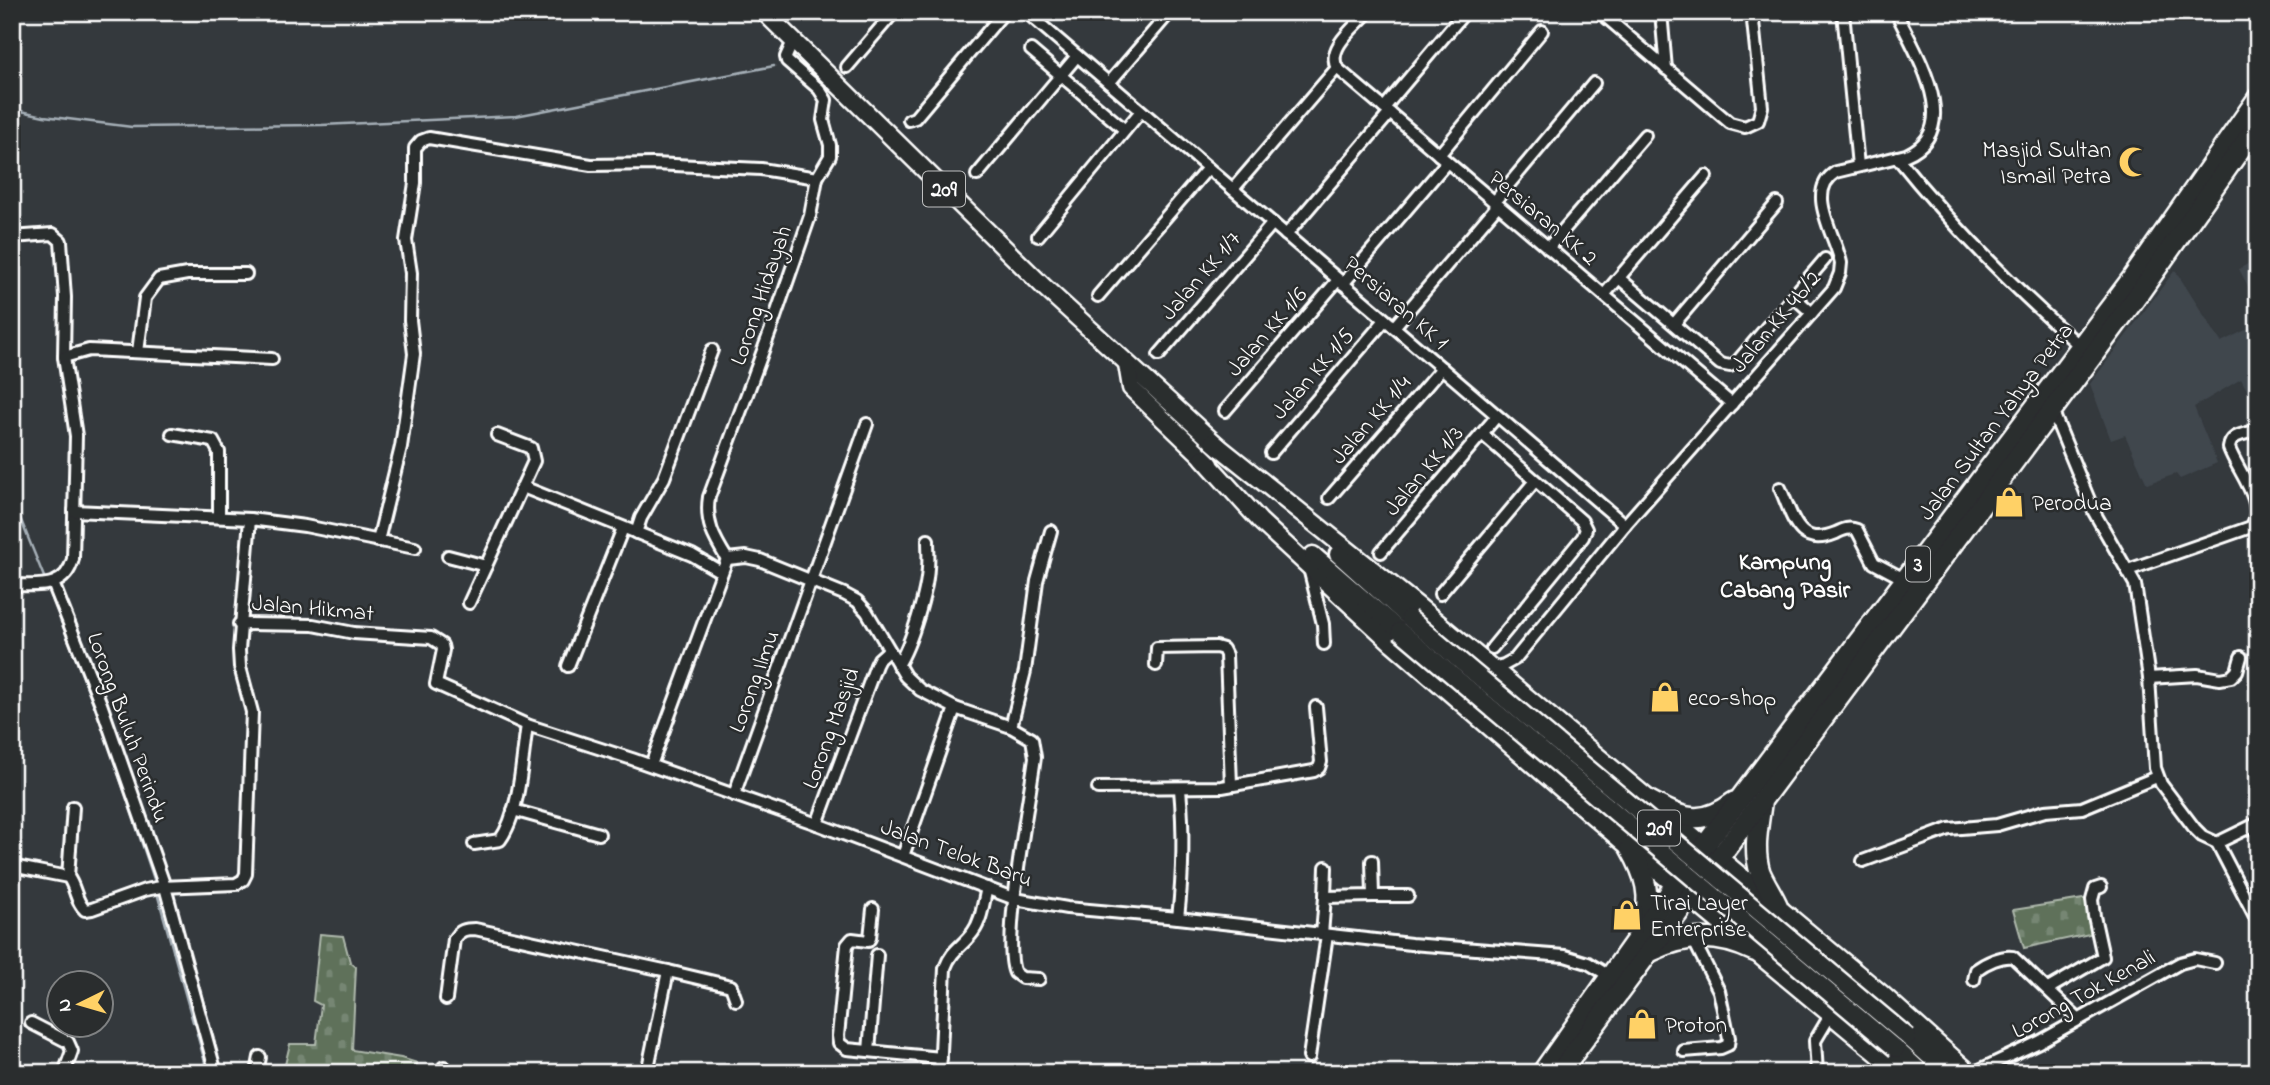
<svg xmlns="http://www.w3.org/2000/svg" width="2270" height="1085" viewBox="0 0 2270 1085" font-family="'Indie Flower',sans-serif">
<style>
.built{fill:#40474e}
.cemetery{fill:url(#cemetery-stones);stroke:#aeb8ac;stroke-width:2}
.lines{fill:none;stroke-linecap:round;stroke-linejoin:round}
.stream{stroke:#a5afb7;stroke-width:2.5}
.street-casing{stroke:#fff;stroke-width:16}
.primary-casing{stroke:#fff;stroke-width:21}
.highway-casing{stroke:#fff;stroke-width:24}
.street{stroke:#2a2d2e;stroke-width:10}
.primary{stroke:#2a2d2e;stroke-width:16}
.highway{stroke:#2a2d2e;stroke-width:19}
.primary-bridge-casing{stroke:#fff;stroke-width:21;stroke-linecap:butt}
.primary-bridge{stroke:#2a2d2e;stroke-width:16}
.labels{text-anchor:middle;stroke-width:5;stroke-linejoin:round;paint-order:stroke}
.shield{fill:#2a2d2e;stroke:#bfc0c0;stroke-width:2}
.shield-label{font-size:21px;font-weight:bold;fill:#fff}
.poi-label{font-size:23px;fill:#fff;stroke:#2a2d2e;text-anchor:start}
.street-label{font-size:23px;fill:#fff;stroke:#2a2d2e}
.neighbourhood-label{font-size:24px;font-weight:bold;fill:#fff;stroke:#2a2d2e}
</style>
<defs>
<pattern id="cemetery-stones" width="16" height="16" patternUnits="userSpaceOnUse" patternTransform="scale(1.75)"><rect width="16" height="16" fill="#5e715a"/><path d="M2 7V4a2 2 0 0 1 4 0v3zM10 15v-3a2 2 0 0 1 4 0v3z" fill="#768673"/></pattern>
</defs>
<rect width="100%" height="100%" fill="#34393d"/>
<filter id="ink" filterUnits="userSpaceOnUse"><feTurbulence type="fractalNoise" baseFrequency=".0143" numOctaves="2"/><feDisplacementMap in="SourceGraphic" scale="14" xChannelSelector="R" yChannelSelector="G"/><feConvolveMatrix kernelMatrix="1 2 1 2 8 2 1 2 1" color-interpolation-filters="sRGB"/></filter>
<g filter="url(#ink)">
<g class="built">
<polygon points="2258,258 2258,305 2239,269"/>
<polygon points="2175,270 2221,342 2258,324 2258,410 2241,379 2194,407 2217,463 2180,479 2176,474 2147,484 2125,435 2111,440 2090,384"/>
</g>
<g class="cemetery">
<polygon points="2090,898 2094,933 2024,948 2013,910"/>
<polygon points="320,934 343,936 350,962 356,967 352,1050 401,1058 417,1063 416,1073 283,1073 290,1044 316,1044 321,1005 313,1001"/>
</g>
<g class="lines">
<g class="stream">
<polyline points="12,109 44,116 132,127 322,125 516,116 774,66"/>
<polyline points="12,498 44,577"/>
<polyline points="49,590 104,731 155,882"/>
<polyline points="157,893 193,1022"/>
<polyline points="197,1034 208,1073"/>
</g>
<g class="street-casing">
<g id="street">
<polyline points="1026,12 1625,525"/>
<path d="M1368 12C1355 27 1326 48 1337 68L1732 404"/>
<polyline points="1600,12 1730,123 1745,127 1758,121 1762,107 1752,12"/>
<polyline points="1661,12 1666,69"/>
<polyline points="1843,12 1858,166"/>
<polyline points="1031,50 1125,130"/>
<polyline points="847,67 894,12"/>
<polyline points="1109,83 1170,12"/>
<polyline points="1384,108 1465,12"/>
<polyline points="909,120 915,118 1004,12"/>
<polyline points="1439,155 1542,31"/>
<path d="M1897 157C1952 226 2015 289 2081 347"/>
<polyline points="977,175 1077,56"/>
<polyline points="1233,189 1337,68"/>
<polyline points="1494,202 1594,83"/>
<polyline points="1286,235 1390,113"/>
<polyline points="1038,236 1141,111"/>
<path d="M12 237 53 234 61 241 65 297 64 357 76 436 73 559C65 590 39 585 12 585"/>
<polyline points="1548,248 1645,135"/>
<polyline points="1619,278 1720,364 1730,366 1737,362 1825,259"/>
<polyline points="1343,284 1447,162"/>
<polyline points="1604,295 1706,176"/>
<polyline points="1098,296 1208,168"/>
<polyline points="1793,296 1812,313"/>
<polyline points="1674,324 1777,203"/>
<polyline points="1394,327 1498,205"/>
<polyline points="138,352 145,298 159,279 187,274 246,274"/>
<polyline points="1159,355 1273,223"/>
<polyline points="64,357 89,350 272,359"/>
<polyline points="2052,410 2094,512 2135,584 2149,678 2155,768 2161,784 2195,829 2202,836 2217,843 2258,922"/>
<polyline points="1225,411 1338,280"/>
<polyline points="172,434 213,441 219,452 219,517"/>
<polyline points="1482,434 1582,521 1586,529 1583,537 1492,648"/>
<polyline points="1271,453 1385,320"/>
<polyline points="523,487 692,555 721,572"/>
<path d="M1780 488C1793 516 1797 549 1836 533 1844 529 1849 527 1857 530L1874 563 1906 580"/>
<polyline points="1329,498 1442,368"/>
<polyline points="74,511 250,519 305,526 415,548"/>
<polyline points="636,533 641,518 664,478 712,350"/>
<polyline points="378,541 401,447 414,354 410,320 411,273 406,240 415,183 415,148 421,141 429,138 591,165 653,164 761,169 817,178"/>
<polyline points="1381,552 1497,416"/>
<polyline points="448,556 486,566"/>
<path d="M727 559 746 557 760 560 844 594 857 601 867 612 905 676 920 690 955 708 1011 727 1032 739 1035 757C1030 797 1001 944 1015 973L1022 978 1039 979"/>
<path d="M727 559C714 538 705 523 709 497L771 329 810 216 817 178 830 156V145L823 120 826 100 819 89 787 61 786 57 793 41"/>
<polyline points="1309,568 1323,624 1324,644"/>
<path d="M2128 570 2251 527C2268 505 2237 471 2229 448 2231 432 2246 436 2258 429"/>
<polyline points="53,583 101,704 165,887 216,1073"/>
<polyline points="1440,594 1535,481"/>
<polyline points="469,603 534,461 531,448 497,435"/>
<polyline points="239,624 313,625 354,633 431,638 442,645 443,650 436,684 527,725 632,759 817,824 1015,899 1067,908 1178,918 1411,944 1565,956 1588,963 1611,977"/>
<path d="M898 665C911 645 927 592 928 568 929 559 928 549 928 540"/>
<polyline points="1156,665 1157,648 1216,647 1223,649 1226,655 1231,785"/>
<polyline points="568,666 623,528"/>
<path d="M1492 668 1504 665 1515 659 1625 525 1834 288 1840 273 1841 263C1836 236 1804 191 1836 172L1906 155C1966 129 1914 51 1896 12"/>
<polyline points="2149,678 2197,675 2220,679 2231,677 2237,671 2241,657"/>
<polyline points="1011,727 1025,671 1037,581 1051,531"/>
<polyline points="651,765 727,559"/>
<polyline points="1098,788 1222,787 1314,771 1319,768 1321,762 1316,707"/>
<polyline points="734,795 867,424"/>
<polyline points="513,810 599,834"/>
<polyline points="817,824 876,665 879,659 889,650"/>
<polyline points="2217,843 2258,823"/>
<path d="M474 844 500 840C520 813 522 758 527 725"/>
<polyline points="903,856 955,708"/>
<polyline points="1863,861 1949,829 1997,825 2045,811 2082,808 2157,777"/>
<path d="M12 866 68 877C76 887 75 901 85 910L92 909 145 890 161 887 236 884 243 880 246 874 252 712 240 667 239 650 250 519"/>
<polyline points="68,877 73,807"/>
<polyline points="1373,896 1408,896"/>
<polyline points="1325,897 1326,867"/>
<polyline points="873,909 870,938 868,941 852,939 847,945 838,1036 839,1043 847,1049 941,1058"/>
<path d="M1178 918C1183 874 1184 832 1180 789"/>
<polyline points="1322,934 1325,897 1373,896 1372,861"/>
<path d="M1974 980 1976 970C1985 963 2002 955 2013 957L2078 1019"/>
<polyline points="2048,989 2103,957 2094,916 2092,900 2095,889 2101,887"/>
<path d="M446 999 454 939C460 930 465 929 475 929L668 971"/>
<polyline points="31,1023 68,1042 72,1051 64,1073"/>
<polyline points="869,1051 877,955"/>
<polyline points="1684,1051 1721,1048 1728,1045 1729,1038 1719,991 1692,937"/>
<polyline points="1309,1057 1327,935"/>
<polyline points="444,1067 450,1073"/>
<polyline points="257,1073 260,1057"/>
<polyline points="647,1073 668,971 731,986 736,1000"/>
<path d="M940 1073 945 968C952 949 962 947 973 932 982 920 983 903 987 888"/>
<polyline points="1817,1073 1815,1041 1831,1014"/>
<polyline points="1973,1073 2039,1042 2180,963 2195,959 2215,963"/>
</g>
</g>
<g class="primary-casing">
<g id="primary">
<polyline points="764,12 1044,287 1220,448"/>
<polyline points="1127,364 1131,388 1210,464"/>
<polyline points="1213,442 1418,606 1882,994 1970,1073"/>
<polyline points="1203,458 1260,521 1392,643 1630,848 1901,1073"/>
<polyline points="1338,554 1409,618"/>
<polyline points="1313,555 1400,631"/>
<polyline points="1908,1037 1948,1073"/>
<polyline points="1896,1049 1922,1073"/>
</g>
</g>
<g class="highway-casing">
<g id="highway">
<path d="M1648 800C1682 818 1700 828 1734 802"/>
<path d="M1761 805C1758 827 1753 850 1760 872 1765 884 1773 895 1778 907"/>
<path d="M1630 848C1645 874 1653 897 1642 926"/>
<path d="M1652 951C1687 934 1719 934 1754 951"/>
<polyline points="1542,1073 1675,885 2131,280 2258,98"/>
<polyline points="1559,1073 2140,292 2258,124"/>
</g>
</g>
<use href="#street" class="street"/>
<use href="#primary" class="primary"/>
<use href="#highway" class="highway"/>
<g class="primary-bridge-casing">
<g id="primary-bridge">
<polyline points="1409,618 1908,1037"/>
<polyline points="1400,631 1896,1049"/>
</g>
</g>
<use href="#primary-bridge" class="primary-bridge"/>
</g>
</g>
<defs>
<g id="mosque-bare" transform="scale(2.415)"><path d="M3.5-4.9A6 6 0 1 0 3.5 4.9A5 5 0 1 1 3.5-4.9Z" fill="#ffd166" stroke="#2a2d2e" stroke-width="2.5" paint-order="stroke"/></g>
<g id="shop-bare" transform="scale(2.415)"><path d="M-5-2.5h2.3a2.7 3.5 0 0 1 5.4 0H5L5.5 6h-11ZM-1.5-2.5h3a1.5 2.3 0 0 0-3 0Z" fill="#ffd166" stroke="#2a2d2e" stroke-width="2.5" paint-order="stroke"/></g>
</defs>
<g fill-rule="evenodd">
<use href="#mosque-bare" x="2134" y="162"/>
<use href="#shop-bare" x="2009" y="502"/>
<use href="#shop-bare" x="1665" y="697"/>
<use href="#shop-bare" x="1627" y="915"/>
<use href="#shop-bare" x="1642" y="1024"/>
</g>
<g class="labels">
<g class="shield">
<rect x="923" y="171.5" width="42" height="35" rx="5"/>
<rect x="1906" y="546.5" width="24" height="35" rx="5"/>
<rect x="1638" y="810.5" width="42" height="35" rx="5"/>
</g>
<g class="shield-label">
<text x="944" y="196">209</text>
<text x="1918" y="571">3</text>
<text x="1659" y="835">209</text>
</g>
<g class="poi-label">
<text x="2111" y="157" text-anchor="end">Masjid Sultan<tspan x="2111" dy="26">Ismail Petra</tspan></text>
<text x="2032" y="510">Perodua</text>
<text x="1688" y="705">eco-shop</text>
<text x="1650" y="910">Tirai Layer<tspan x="1650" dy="26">Enterprise</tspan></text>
<text x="1665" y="1032">Proton</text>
</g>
<g class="street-label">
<text transform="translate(1544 217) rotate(40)" y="8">Persiaran KK 2</text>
<text transform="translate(1200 275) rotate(-49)" y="8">Jalan KK 1/7</text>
<text transform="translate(760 295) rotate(-71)" y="8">Lorong Hidayah</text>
<text transform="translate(1397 302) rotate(41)" y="8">Persiaran KK 1</text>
<text transform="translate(1775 321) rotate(-50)" y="8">Jalan KK 4b/2</text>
<text transform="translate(1266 331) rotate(-49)" y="8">Jalan KK 1/6</text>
<text transform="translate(1312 373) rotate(-49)" y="8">Jalan KK 1/5</text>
<text transform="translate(1370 419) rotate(-49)" y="8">Jalan KK 1/4</text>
<text transform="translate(1995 421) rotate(-53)" y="8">Jalan Sultan Yahya Petra</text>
<text transform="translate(1423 470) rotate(-50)" y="8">Jalan KK 1/3</text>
<text transform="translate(313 607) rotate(5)" y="8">Jalan Hikmat</text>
<text transform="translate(753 681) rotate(-70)" y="8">Lorong Ilmu</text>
<text transform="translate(129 727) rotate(70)" y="8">Lorong Buluh Perindu</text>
<text transform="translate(830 728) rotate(-70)" y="8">Lorong Masjid</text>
<text transform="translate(957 852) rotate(20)" y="8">Jalan Telok Baru</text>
<text transform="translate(2083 993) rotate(-29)" y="8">Lorong Tok Kenali</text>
</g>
<g class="neighbourhood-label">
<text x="1785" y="569">Kampung<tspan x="1785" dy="28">Cabang Pasir</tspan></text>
</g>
</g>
<rect width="2270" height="1085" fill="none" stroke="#2a2d2e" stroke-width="42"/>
<rect x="21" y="21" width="2228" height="1043" fill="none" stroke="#fff" stroke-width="2.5" filter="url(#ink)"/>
<g transform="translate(80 1004) rotate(265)"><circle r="33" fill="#2a2d2e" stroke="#7f8182" stroke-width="2"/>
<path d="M0-5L12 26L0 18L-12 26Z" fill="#ffd166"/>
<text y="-10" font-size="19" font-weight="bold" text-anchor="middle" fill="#ffffff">N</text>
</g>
</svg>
